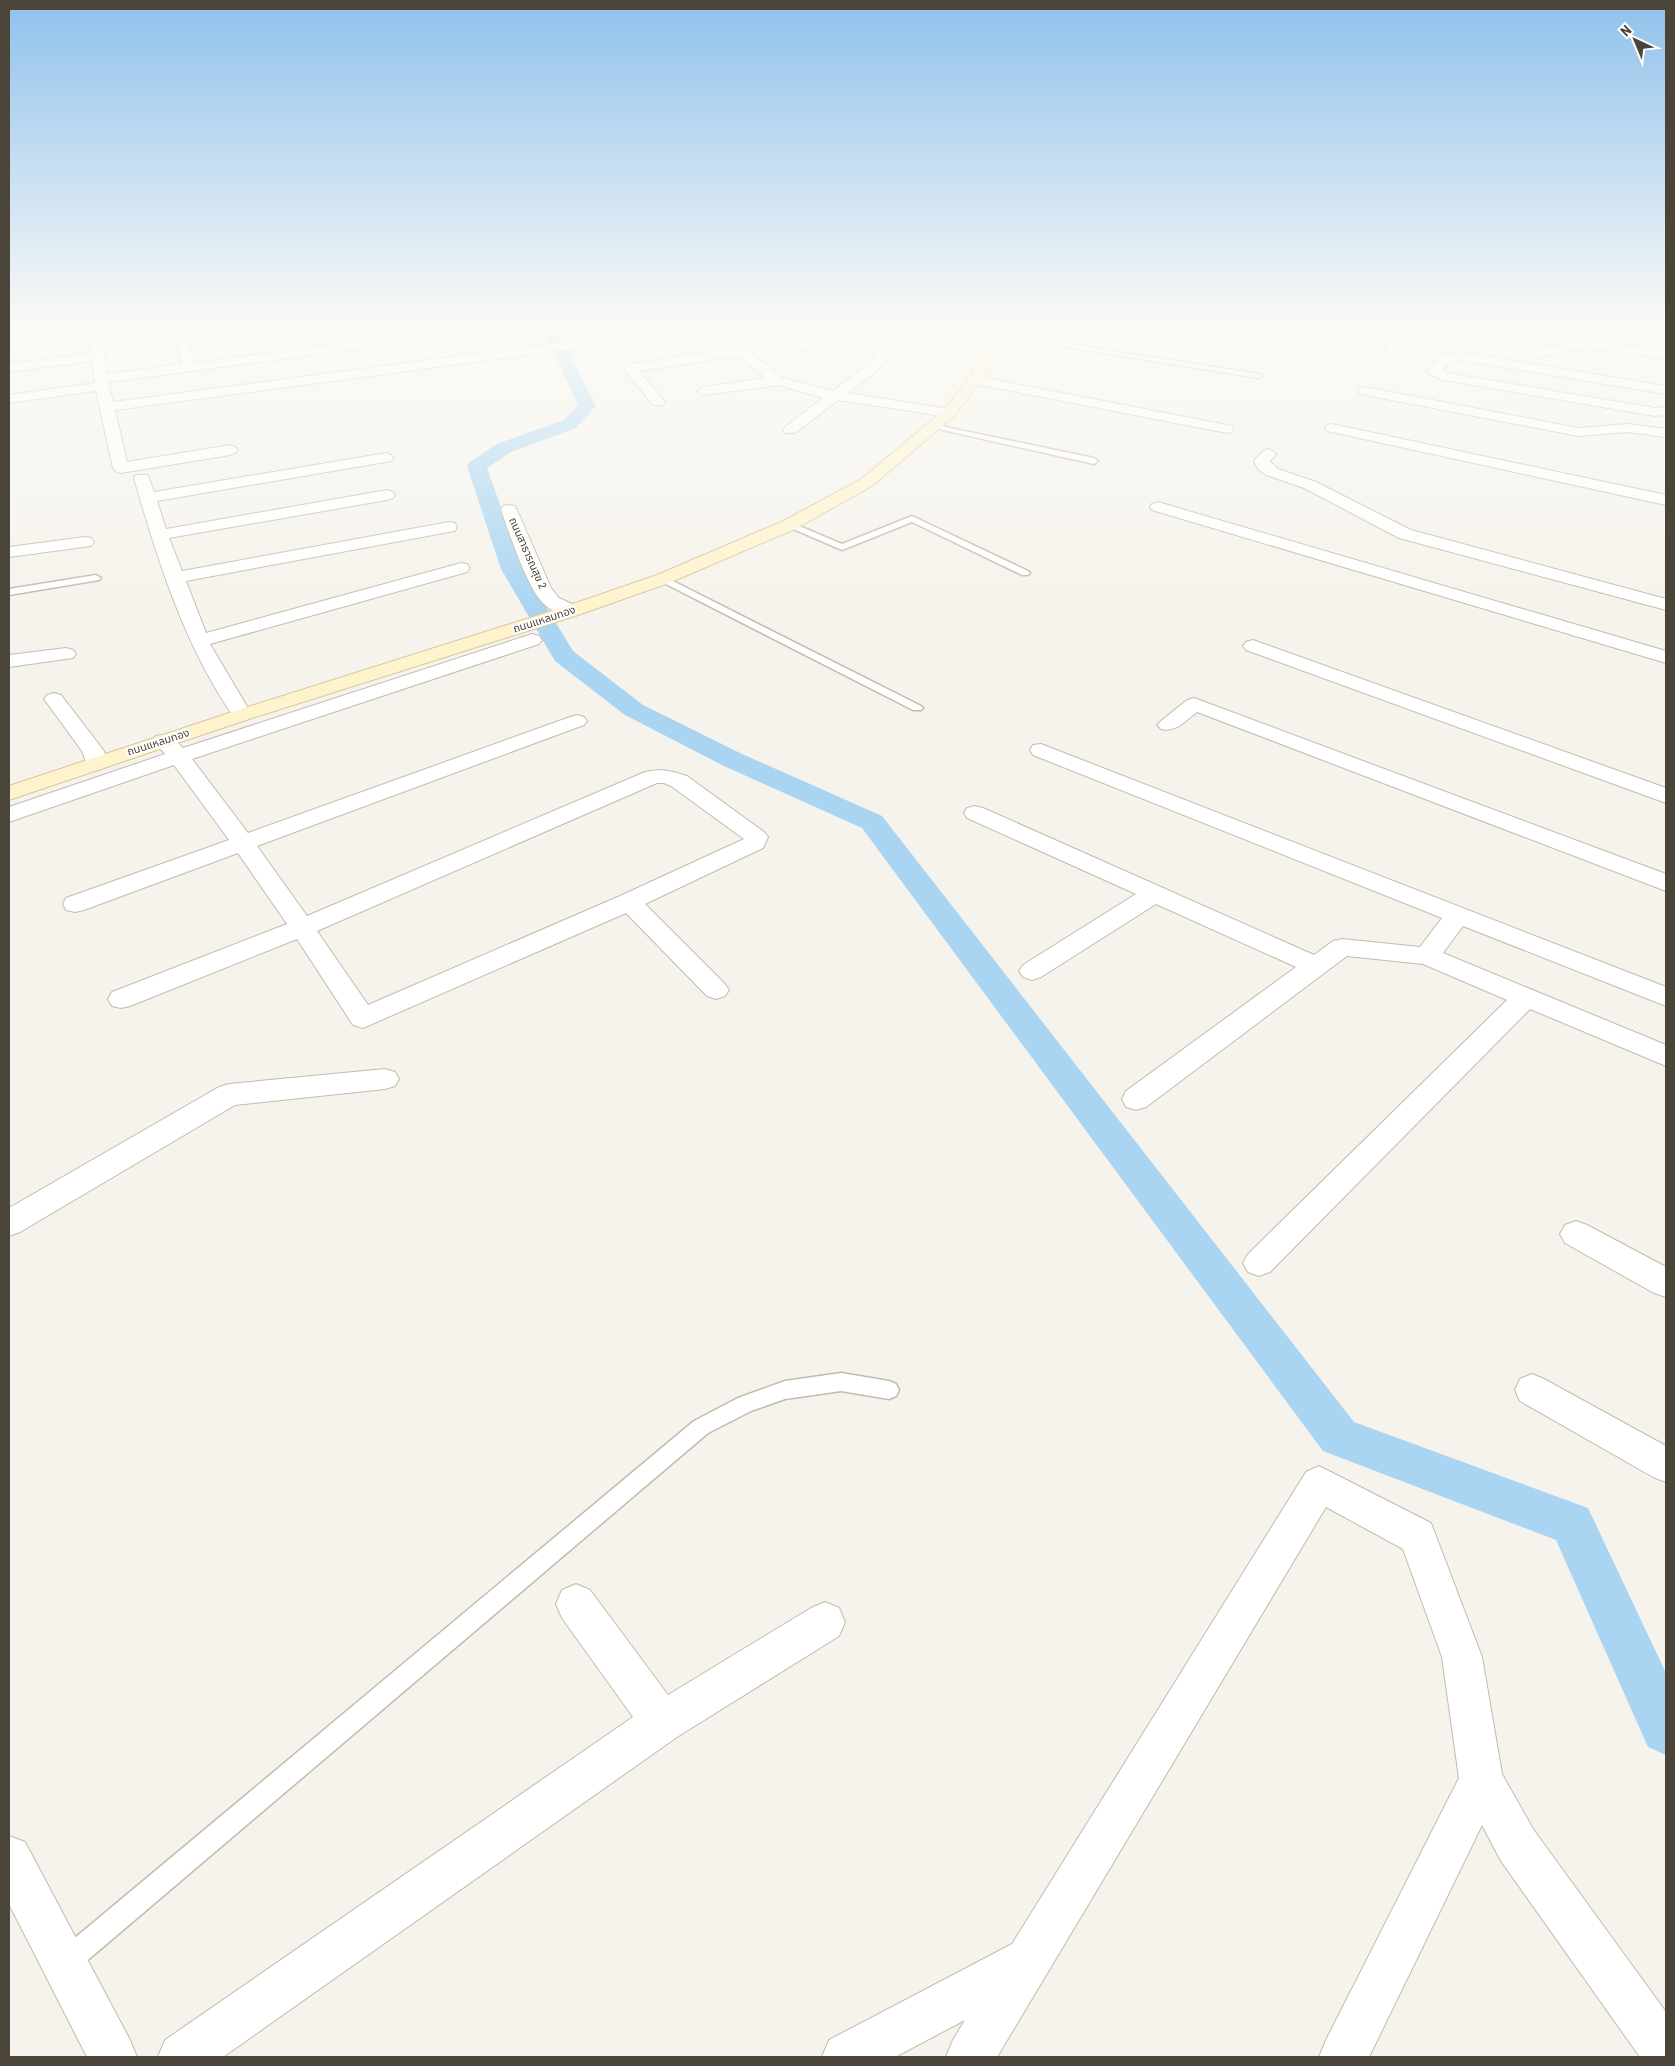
<svg xmlns="http://www.w3.org/2000/svg" width="1675" height="2066" viewBox="0 0 1675 2066" font-family="'Roboto Condensed','Noto Sans Thai',sans-serif">
<style>
.lines{fill:none;stroke-linecap:round;stroke-linejoin:round}
.canal{fill:#a9d4f2;fill-rule:evenodd}
.lane-casing{stroke:#c2bbae;stroke-width:3}
.street-casing{stroke:#c2bbae;stroke-width:2}
.secondary-casing{stroke:#d6c79b;stroke-width:2}
.lane{fill:#fff;fill-rule:evenodd}
.street{fill:#fff;fill-rule:evenodd}
.secondary{fill:#fff3cd;fill-rule:evenodd}
.labels{text-anchor:middle;stroke-width:4;stroke-linejoin:round;paint-order:stroke}
.far-street-label{font-size:11px;fill:#4b4439;stroke:#fff}
</style>
<rect width="100%" height="100%" fill="#f6f3ec"/>
<g class="lines">
<polygon class="canal" points="507,324 532,324 559,333 596,406 576,428 511,452 487,468 523,569 573,651 643,705 742,754 882,816 1354,1422 1588,1508 1666,1673 1666,1755 1648,1747 1556,1540 1323,1451 862,828 724,766 625,715 555,661 501,569 467,466 470,462 497,444 564,420 578,405 547,339 510,327"/>
<g class="lane-casing">
<g id="lane">
<polygon points="999,333 1259,374 1263,376 1259,378 997,336 995,335"/>
<polygon points="931,424 1094,458 1098,461 1094,464 934,428 930,426"/>
<polygon points="912,516 1028,571 1030,573 1028,575 1022,575 912,522 842,550 784,525 786,523 792,523 842,544"/>
<polygon points="96,575 101,578 99,580 9,595 9,589"/>
<polygon points="663,576 921,706 923,708 921,710 913,710 660,581 660,577"/>
<polygon points="841,1373 889,1381 896,1384 899,1390 896,1396 889,1399 841,1391 785,1399 751,1411 708,1433 76,1970 67,1974 58,1970 54,1961 58,1952 694,1421 738,1398 785,1381"/>
</g>
</g>
<g class="street-casing">
<g id="street">
<polygon points="86,324 100,324 107,374 182,364 176,341 182,337 188,341 195,363 388,337 394,341 388,345 108,382 113,402 701,324 715,324 783,378 833,391 868,364 894,333 801,350 796,349 794,346 796,343 899,324 912,324 910,330 878,370 847,393 949,409 954,410 956,413 954,416 949,417 838,400 795,433 785,433 783,430 785,427 823,398 778,385 704,395 697,391 704,387 766,378 738,356 639,371 665,402 663,405 653,405 623,368 630,364 729,349 707,331 115,410 127,462 230,445 235,447 238,450 235,453 230,455 121,473 115,471 113,468 96,391 9,403 9,395 95,383 92,361 9,372 9,364 91,353 89,332 9,342 9,334"/>
<polygon points="797,324 822,324 820,327 789,334 783,330 784,327"/>
<polygon points="1390,324 1402,324 1400,350 1393,354 1386,350"/>
<polygon points="1587,340 1666,350 1666,358 1587,348 1537,357 1530,353 1537,349"/>
<polygon points="1460,352 1666,386 1666,394 1460,360 1450,361 1442,370 1447,373 1655,408 1666,407 1666,415 1655,416 1443,380 1429,374 1427,371 1441,355"/>
<polygon points="975,376 1227,425 1232,426 1234,429 1232,432 1227,433 970,383 968,380"/>
<polygon points="1365,387 1578,428 1628,424 1666,429 1666,437 1628,432 1578,436 1360,394 1358,391 1360,388"/>
<polygon points="1332,424 1666,495 1666,505 1327,431 1325,428 1327,425"/>
<polygon points="1268,449 1273,451 1276,454 1270,461 1278,469 1316,482 1411,530 1666,599 1666,610 1399,538 1304,488 1266,475 1258,469 1254,461 1263,451"/>
<path d="M386 453 391 455 394 458 391 461 157 501 166 529 387 490 393 492 395 495 393 498 387 500 169 538 182 571 449 522 455 523 457 527 455 531 449 532 186 581 206 633 461 563 467 564 470 568 467 572 210 644 252 715 249 719 242 721 235 719C185 647 158 562 134 478L136 475H148L154 492Z"/>
<polygon points="1158,502 1666,651 1666,663 1152,510 1150,507 1152,504"/>
<path d="M509 505 515 506 517 510 551 588 559 598 578 607 580 611 578 615C568 617 553 612 545 605 527 589 510 534 501 510L503 506Z"/>
<polygon points="85,537 91,538 94,542 91,546 9,557 9,547"/>
<path d="M532 634 539 636 542 640 539 644 192 759 248 833 570 717 577 715 584 717 587 721 584 725 257 846 307 916 645 772C661 768 672 771 687 776L764 832 768 837 763 848 645 904 725 984 729 990 725 996 716 999 707 996 626 913 363 1028 353 1025 297 939 130 1006 121 1008 112 1006 108 999 112 992 287 924 238 853 84 910 75 912 66 910 63 904 66 898 229 840 174 765 9 822V807L165 754 153 741 156 736C169 733 174 739 183 748ZM657 783H664L671 786 744 839 620 896 368 1005 317 931Z"/>
<polygon points="1253,640 1666,788 1666,803 1246,650 1243,646 1246,642"/>
<polygon points="66,648 73,650 76,654 73,658 9,667 9,655"/>
<polygon points="54,693 61,695 104,751 107,763 104,768 96,770 88,768 82,751 44,699 47,695"/>
<path d="M1194 698 1666 874V891L1197 712C1185 721 1176 733 1161 729L1157 725 1161 721 1187 700Z"/>
<polygon points="1041,744 1666,987 1666,1006 1463,926 1443,953 1666,1045 1666,1066 1530,1009 1270,1272 1259,1276 1248,1272 1243,1263 1248,1254 1507,1000 1423,964 1347,956 1146,1107 1136,1110 1126,1107 1122,1099 1126,1091 1296,967 1156,904 1041,977 1032,980 1023,977 1019,971 1023,965 1136,894 967,818 964,813 967,808 975,806 983,808 1314,955 1333,941 1342,939 1420,947 1442,918 1033,755 1030,750 1033,745"/>
<polygon points="385,1069 395,1072 399,1079 395,1086 385,1089 235,1105 20,1232 9,1236 9,1208 219,1087 229,1084"/>
<polygon points="1576,1221 1587,1225 1666,1267 1666,1297 1654,1293 1565,1243 1560,1234 1565,1225"/>
<polygon points="1532,1374 1544,1379 1666,1446 1666,1482 1653,1477 1520,1401 1515,1390 1520,1379"/>
<polygon points="1319,1466 1431,1523 1482,1657 1502,1774 1533,1829 1666,2012 1666,2057 1640,2057 1501,1861 1482,1825 1369,2057 1319,2057 1326,2040 1459,1778 1442,1657 1403,1549 1326,1507 997,2057 946,2057 953,2040 965,2020 895,2057 822,2057 829,2040 1012,1944 1306,1472"/>
<polygon points="576,1584 590,1590 668,1695 811,1608 825,1602 839,1608 845,1622 839,1636 677,1737 223,2057 158,2057 165,2040 633,1717 562,1618 556,1604 562,1590"/>
<polygon points="9,1836 25,1842 130,2040 137,2057 87,2057 9,1904"/>
</g>
</g>
<g class="secondary-casing">
<polygon id="secondary" points="992,324 1004,324 1005,335 982,380 954,416 872,486 795,529 669,583 578,615 249,719 9,800 9,786 235,711 564,607 657,575 783,521 860,480 944,410 969,379 993,335"/>
</g>
<use href="#lane" class="lane"/>
<use href="#street" class="street"/>
<use href="#secondary" class="secondary"/>
</g>
<linearGradient id="sky" x2="0" y2="1"><stop stop-color="#8fc1ec"/><stop offset="0.53" stop-color="#fbfaf6"/><stop offset="1" stop-color="#fbfaf6" stop-opacity="0"/></linearGradient>
<rect width="1675" height="614" fill="url(#sky)"/>
<g class="labels">
<g class="far-street-label">
<text transform="translate(528 553) rotate(66)" y="4">ถนนสาธารณสุข 2</text>
<text transform="translate(544 619) rotate(-18)" y="4">ถนนแหลมทอง</text>
<text transform="translate(158 742) rotate(-18)" y="4">ถนนแหลมทอง</text>
</g>
</g>
<rect width="1675" height="2066" fill="none" stroke="#4b4439" stroke-width="20"/>
<g transform="translate(1635 40) rotate(316)" stroke="#ffffff" stroke-width="4" paint-order="stroke">
<path d="M0-4L9 19L0 12L-9 19Z" fill="#4b4439"/>
<text y="-8" font-size="14" font-weight="bold" text-anchor="middle" fill="#4b4439">N</text>
</g>
</svg>
